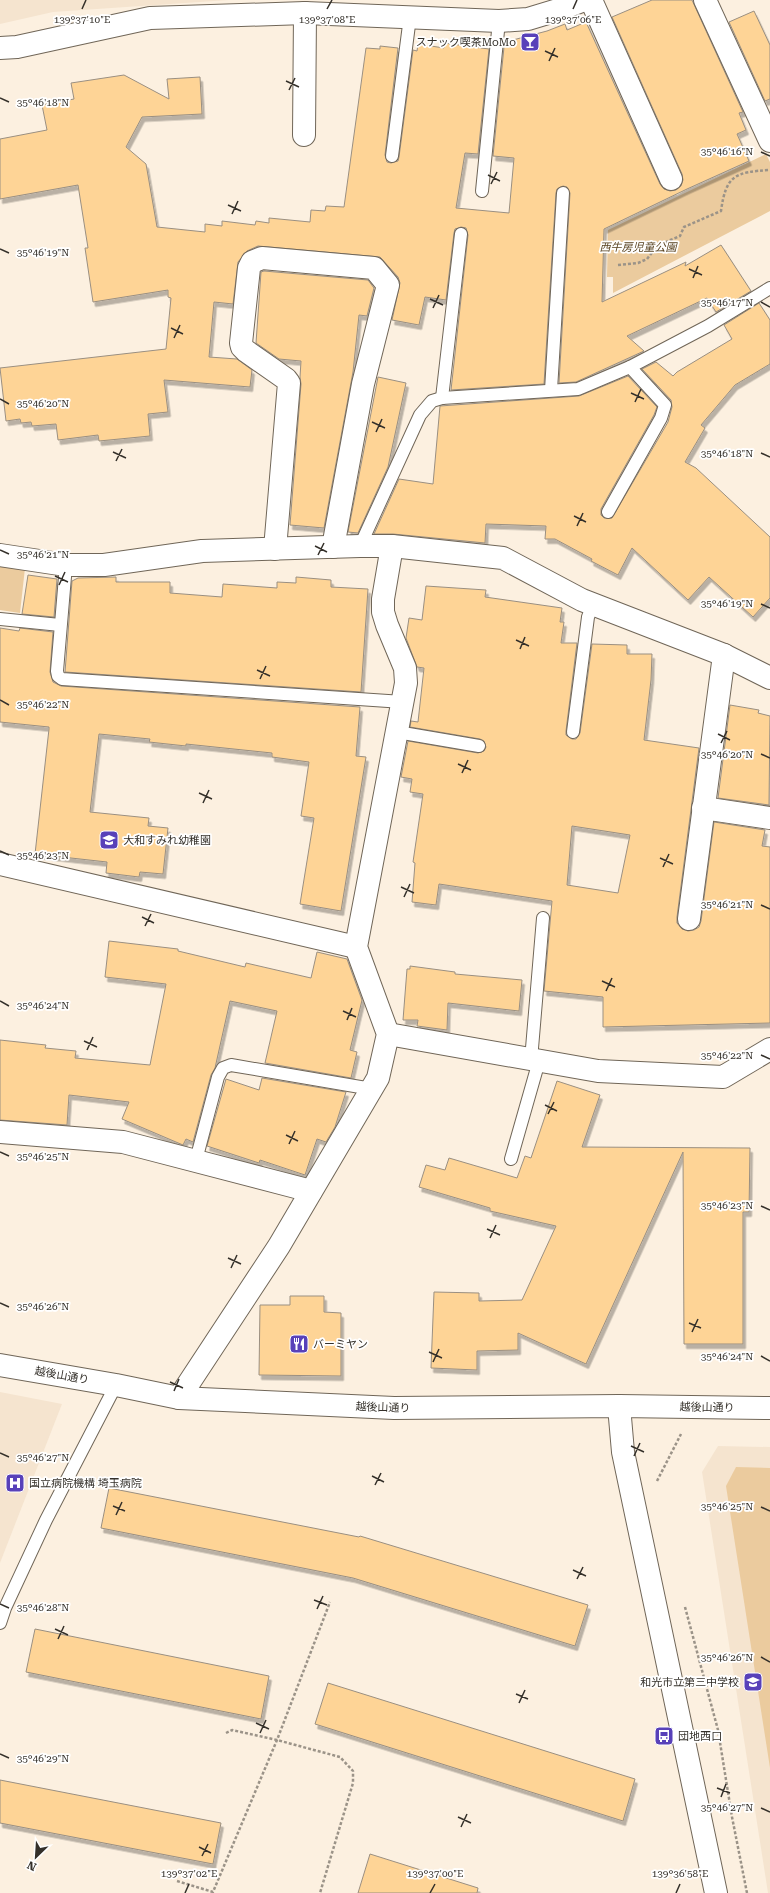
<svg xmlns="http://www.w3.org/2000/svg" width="770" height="1893" viewBox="0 0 770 1893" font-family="'Roboto Serif','Noto Sans JP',serif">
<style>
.built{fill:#f5e4cf}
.green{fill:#ebcb9e}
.building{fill:#fed496;stroke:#9a8f81;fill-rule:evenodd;filter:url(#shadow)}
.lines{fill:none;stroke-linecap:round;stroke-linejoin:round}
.service-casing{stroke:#706658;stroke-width:14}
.minor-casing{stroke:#706658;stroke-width:24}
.tertiary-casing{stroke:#706658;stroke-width:24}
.path{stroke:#9b9388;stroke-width:2.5;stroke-dasharray:3 2;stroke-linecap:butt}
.service{stroke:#fff;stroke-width:12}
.minor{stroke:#fff;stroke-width:22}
.tertiary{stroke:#fff;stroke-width:22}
.ticks{fill:none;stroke:#34302a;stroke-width:1.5}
.labels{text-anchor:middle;stroke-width:3.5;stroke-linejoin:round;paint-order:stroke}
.poi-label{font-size:11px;fill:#34302a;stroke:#fff;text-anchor:start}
.park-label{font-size:11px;font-style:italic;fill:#594321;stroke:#fff}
.street-label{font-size:11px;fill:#34302a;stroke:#fff}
.ticks-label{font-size:10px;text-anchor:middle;fill:#34302a;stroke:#fff;stroke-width:3.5;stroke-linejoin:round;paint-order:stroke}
</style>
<defs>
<filter id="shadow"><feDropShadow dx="2.5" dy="4.5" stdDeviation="0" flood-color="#0004"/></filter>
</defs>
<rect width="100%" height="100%" fill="#fcf0e0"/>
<g class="built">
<polygon points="0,0 229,0 53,12 0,24"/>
<polygon points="0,1392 62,1404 0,1563"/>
<polygon points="718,1446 770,1447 770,1893 768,1893 702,1472"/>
</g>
<g class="green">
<polygon points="766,154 770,162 770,211 613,293 613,277 607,277 608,230"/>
<polygon points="0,564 25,568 20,613 0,610"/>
<polygon points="736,1467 770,1468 770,1768 726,1486"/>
</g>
<g class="building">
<polygon points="652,0 692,0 743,112 739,113 746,130 737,134 749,161 687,189 604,229 602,302 686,262 685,266 721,245 751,291 716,312 707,298 627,336 644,351 576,382 559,383 570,193 567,187 563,186 557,189 556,193 544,384 451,390 468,235 466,228 461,227 455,229 454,233 446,300 425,297 419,325 392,320 400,283 398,277 380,257 258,246 247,251 238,262 233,304 214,302 209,357 237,359 252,370 250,387 164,380 168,412 148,414 150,436 99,441 98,435 58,440 56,424 32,426 31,422 21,423 20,419 6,421 0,368 166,349 171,298 168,297 168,290 93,302 85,248 88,248 78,185 0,199 0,139 47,130 42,105 74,99 71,83 124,75 169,99 167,79 200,77 202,114 142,117 126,147 146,164 157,227 205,232 205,224 222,226 222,221 255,225 256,221 269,223 269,218 310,222 311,210 325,211 326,206 344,207 366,48 380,49 380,46 398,48 385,155 387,162 391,163 398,161 399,157 413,50 417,51 418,44 444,48 444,43 489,49 478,154 465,153 456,208 509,213 514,158 493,156 504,47 509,41 547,31 565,24 567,30 586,22 660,184 664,189 670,191 676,190 681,186 683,180 682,174 612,17"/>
<polygon points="754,11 770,45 770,99 765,101 729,22"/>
<polygon points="264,271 368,280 374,288 367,316 359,315 353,372 324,528 290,525 301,384 300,377 301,361 279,359 256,343 261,272"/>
<polygon points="759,303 770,320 770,364 735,385 701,425 705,428 685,462 696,468 770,537 770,598 753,617 709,577 688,600 632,548 618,575 591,561 592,559 555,539 545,539 546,526 486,524 485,543 393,534 374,534 399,479 433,484 440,406 579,396 628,376 657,407 654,415 601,509 601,515 604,518 612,518 668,422 672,407 671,400 642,369 656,362 673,376 677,372 732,339 724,325"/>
<polygon points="378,377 406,383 388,467 358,533 348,532"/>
<polygon points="28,575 57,579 54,617 22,614"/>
<polygon points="116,577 116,582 170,582 170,593 222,597 223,584 277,588 277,582 296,583 296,577 331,580 331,587 368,589 361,692 65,672 72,581 78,578"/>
<path d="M426 586 486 590 485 597 562 608 560 622H564L561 643H577L566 731V735L572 739H576L580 733 592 644 627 645V654H652L651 680 644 740 699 748 677 917V923L682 929 688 931 694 930 699 927 701 921 714 822 765 830 762 846 770 847V1023L603 1027V997L544 991 552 901 439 884 436 905 412 902 415 863 413 862 423 794 410 792 412 779 401 777 408 741 478 753 484 751 486 747 484 741 480 739 410 727 411 721 418 722 424 668 417 667 406 638 409 618 422 620ZM572 826 630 835 618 893 567 885Z"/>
<polygon points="0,628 19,631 20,628 53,632 50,672 53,682 61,686 360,707 356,756 366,757 341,911 300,904 314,818 301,816 309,762 272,757 272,753 186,744 186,746 149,742 150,739 99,734 90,812 149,818 148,826 168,828 163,874 140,872 139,877 106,873 107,862 35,854 49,729 49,727 0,722"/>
<polygon points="730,705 759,710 758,713 770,716 769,805 718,798"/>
<polygon points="109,941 178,949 178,951 245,967 246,963 311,978 317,952 347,959 362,1000 350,1050 357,1052 351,1078 265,1063 277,1011 230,1001 215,1068 211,1075 193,1142 186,1139 183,1145 122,1119 129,1102 69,1095 67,1125 0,1120 0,1040 46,1045 45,1048 76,1051 75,1058 150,1065 166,984 105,977"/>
<polygon points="410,966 455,972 455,974 522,980 519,1011 448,1003 447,1030 417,1026 418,1020 403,1020 407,969 410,969"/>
<polygon points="262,1078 346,1092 335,1127 326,1142 317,1139 305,1175 260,1160 259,1163 207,1146 226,1079 259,1090"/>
<polygon points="557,1081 600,1095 582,1147 750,1148 749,1212 743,1212 743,1344 684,1344 683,1152 586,1364 518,1333 518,1350 477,1351 477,1370 431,1368 434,1292 479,1293 479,1301 522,1300 556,1226 490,1211 490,1208 419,1187 426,1165 445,1170 449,1158 517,1178 525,1156 531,1158"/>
<polygon points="290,1296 324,1296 324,1312 341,1313 341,1376 259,1375 260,1305 290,1305"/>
<polygon points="109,1488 359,1537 360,1536 588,1605 575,1646 353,1578 101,1528"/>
<polygon points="35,1629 269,1676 261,1719 26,1672"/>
<polygon points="328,1683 635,1779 623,1821 315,1724"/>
<polygon points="0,1780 221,1823 213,1864 0,1823"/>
<polygon points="370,1854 478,1888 477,1893 358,1893"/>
</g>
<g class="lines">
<g class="service-casing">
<g id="service">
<polyline points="392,156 410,17"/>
<polyline points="482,191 499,21"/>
<polyline points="551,390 563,193"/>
<polyline points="442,398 461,234"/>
<polyline points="608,512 661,418 665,405 630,367"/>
<polyline points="360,546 420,415 432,401 442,398 578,389 630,367 708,326 770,288"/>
<polyline points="66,565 57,671 58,676 62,679 403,702"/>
<polyline points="0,619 60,625"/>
<polyline points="397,732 479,746"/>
<polyline points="573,732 588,617 593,604"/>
<polyline points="531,1060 543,918"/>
<polyline points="511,1159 539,1061"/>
<polyline points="196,1160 218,1077 223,1068 231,1065 372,1089"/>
<polyline points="0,1623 5,1608 46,1520 116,1385"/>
</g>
</g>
<g class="minor-casing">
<g id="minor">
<polyline points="591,0 671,179"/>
<polyline points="705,0 770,141"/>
<polyline points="0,48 17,47 150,18 305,13 499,21 528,19 561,9 584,0"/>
<polyline points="304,135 305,13"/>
<polyline points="275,549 289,383 286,379 246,351 242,347 241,343 249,268 252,262 262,258 374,268 388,285 363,384 333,547"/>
<polyline points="0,555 66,565 104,565 202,551 360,546 392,546 503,558 582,600 724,655 770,678"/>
<polyline points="703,808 770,818"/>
<polyline points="0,864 356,947"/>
<polyline points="689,919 724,655"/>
<polyline points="388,1034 598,1071 723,1077 770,1049"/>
<polyline points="0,1132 123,1142 311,1191"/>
<polyline points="179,1398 279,1246 378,1078 388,1034 356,947 406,683 405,668 387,625 383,612 383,599 392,546"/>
</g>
</g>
<g class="tertiary-casing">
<g id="tertiary">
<polyline points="0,1365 116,1385 179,1398 394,1408 619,1406 770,1408"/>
<polyline points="619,1406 623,1452 716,1893"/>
</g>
</g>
<g class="path">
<path d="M618 265 638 263 647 259 654 250 668 241 680 236 684 227 721 211C726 175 735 172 770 170"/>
<polyline points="657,1481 681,1434"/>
<polyline points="685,1607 718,1730 732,1817 747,1893"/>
<polyline points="226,1733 232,1730 277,1740 340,1757 353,1771 353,1783 320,1893"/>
<polyline points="177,1881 213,1892 277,1740 330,1602"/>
</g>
<use href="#service" class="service"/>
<use href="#minor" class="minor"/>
<use href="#tertiary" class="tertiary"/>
</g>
<path class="ticks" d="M82 9 86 0M327 9 332 0M573 9 577 0M545 51 558 57M549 61 555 48M286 81 299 87M289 90 295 78M0 98 9 102M761 152 770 156M488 175 500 181M491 184 497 172M228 205 241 211M232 214 238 201M0 249 9 253M689 269 702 275M693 278 698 266M430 299 443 305M761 302 770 307M433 308 439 295M171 328 183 334M174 338 180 325M631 393 644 399M0 399 9 404M635 402 641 389M372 422 385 428M376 432 382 419M113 452 126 458M761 453 770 457M116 461 122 449M574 516 586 522M577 526 583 513M315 546 327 552M0 550 9 554M318 555 324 543M55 576 68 582M59 585 65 572M761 604 770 608M516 640 529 646M520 649 525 637M257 670 270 676M260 679 266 666M0 700 9 705M718 734 730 740M721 743 727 731M761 754 770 758M458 764 471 770M462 773 468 760M199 793 212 799M203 803 209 790M0 851 9 855M660 858 673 864M663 867 669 854M401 887 414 893M404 897 410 884M761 905 770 909M142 917 154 923M145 926 151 914M602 981 615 987M606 991 612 978M0 1001 9 1006M343 1011 356 1017M347 1020 352 1008M84 1041 97 1047M87 1050 93 1037M761 1055 770 1059M545 1105 557 1111M548 1114 554 1102M286 1135 298 1141M289 1144 295 1131M0 1152 9 1156M761 1206 770 1210M487 1229 500 1235M490 1238 496 1225M228 1258 241 1264M231 1268 237 1255M0 1303 9 1307M689 1323 701 1328M692 1332 698 1319M429 1352 442 1358M761 1356 770 1361M433 1362 439 1349M170 1382 183 1388M174 1391 179 1379M631 1446 644 1452M0 1453 9 1457M634 1456 640 1443M372 1476 384 1482M375 1485 381 1473M113 1506 125 1511M761 1507 770 1511M116 1515 122 1502M573 1570 586 1576M577 1579 583 1567M314 1600 327 1605M0 1604 9 1608M317 1609 323 1596M55 1629 68 1635M58 1639 64 1626M761 1657 770 1662M516 1694 528 1699M519 1703 525 1690M256 1723 269 1729M260 1733 266 1720M0 1754 9 1758M717 1788 730 1793M721 1797 726 1784M761 1808 770 1812M458 1817 471 1823M461 1827 467 1814M199 1847 211 1853M202 1856 208 1844M185 1893 189 1884M430 1893 435 1884M676 1893 680 1884"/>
<defs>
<g id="bar-square" transform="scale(1)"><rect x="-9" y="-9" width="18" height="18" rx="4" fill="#5841b9" stroke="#fff"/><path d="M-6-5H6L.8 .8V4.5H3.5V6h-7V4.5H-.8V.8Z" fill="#fff"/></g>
<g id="school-square" transform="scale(1)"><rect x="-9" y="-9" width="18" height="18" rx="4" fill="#5841b9" stroke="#fff"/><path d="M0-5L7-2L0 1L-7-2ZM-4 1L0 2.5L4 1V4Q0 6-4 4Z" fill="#fff"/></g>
<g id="restaurant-square" transform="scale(1)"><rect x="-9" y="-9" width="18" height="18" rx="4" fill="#5841b9" stroke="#fff"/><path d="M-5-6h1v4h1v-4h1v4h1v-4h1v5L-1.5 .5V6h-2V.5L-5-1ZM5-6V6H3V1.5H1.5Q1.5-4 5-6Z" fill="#fff"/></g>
<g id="hospital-square" transform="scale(1)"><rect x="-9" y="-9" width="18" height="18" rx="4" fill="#5841b9" stroke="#fff"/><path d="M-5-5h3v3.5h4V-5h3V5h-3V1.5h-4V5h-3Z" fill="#fff"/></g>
<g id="bus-square" transform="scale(1)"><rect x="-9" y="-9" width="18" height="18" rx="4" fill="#5841b9" stroke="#fff"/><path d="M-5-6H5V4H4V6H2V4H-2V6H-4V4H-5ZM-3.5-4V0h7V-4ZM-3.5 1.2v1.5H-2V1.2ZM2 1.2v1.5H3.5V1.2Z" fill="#fff"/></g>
</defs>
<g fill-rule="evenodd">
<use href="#bar-square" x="530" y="42"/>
<use href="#school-square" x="109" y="840"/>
<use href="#restaurant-square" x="299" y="1344"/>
<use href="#hospital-square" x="15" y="1483"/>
<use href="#school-square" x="753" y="1682"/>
<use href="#bus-square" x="664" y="1736"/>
</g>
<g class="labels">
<g class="poi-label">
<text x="516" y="46" text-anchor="end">スナック喫茶MoMo</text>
<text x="123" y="844">大和すみれ幼稚園</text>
<text x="313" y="1348">バーミヤン</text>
<text x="29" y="1487">国立病院機構 埼玉病院</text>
<text x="739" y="1686" text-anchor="end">和光市立第三中学校</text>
<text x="678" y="1740">団地西口</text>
</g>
<g class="park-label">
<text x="638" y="251">西牛房児童公園</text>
</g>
<g class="street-label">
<text transform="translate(62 1375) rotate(10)" y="4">越後山通り</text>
<text transform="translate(383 1407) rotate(2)" y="4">越後山通り</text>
<text transform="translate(707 1407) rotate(1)" y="4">越後山通り</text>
</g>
</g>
<g class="ticks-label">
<text x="82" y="23">139°37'10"E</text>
<text x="327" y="23">139°37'08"E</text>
<text x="573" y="23">139°37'06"E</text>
<text x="43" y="106">35°46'18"N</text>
<text x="727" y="155">35°46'16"N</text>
<text x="43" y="256">35°46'19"N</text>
<text x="727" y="306">35°46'17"N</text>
<text x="43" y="407">35°46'20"N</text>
<text x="727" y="457">35°46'18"N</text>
<text x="43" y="558">35°46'21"N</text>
<text x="727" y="607">35°46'19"N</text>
<text x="43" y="708">35°46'22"N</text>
<text x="727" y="758">35°46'20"N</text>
<text x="43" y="859">35°46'23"N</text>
<text x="727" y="908">35°46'21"N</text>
<text x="43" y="1009">35°46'24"N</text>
<text x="727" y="1059">35°46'22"N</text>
<text x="43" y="1160">35°46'25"N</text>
<text x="727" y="1209">35°46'23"N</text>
<text x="43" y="1310">35°46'26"N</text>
<text x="727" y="1360">35°46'24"N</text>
<text x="43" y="1461">35°46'27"N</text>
<text x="727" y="1510">35°46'25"N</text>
<text x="43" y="1611">35°46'28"N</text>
<text x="727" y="1661">35°46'26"N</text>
<text x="43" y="1762">35°46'29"N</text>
<text x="727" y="1811">35°46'27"N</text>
<text x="189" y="1877">139°37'02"E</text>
<text x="435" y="1877">139°37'00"E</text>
<text x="680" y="1877">139°36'58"E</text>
</g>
<g transform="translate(36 1857) rotate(205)" stroke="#ffffff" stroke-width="3" paint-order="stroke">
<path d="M0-3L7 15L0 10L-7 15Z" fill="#34302a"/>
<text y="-6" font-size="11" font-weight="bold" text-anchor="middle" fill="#34302a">N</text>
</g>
</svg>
